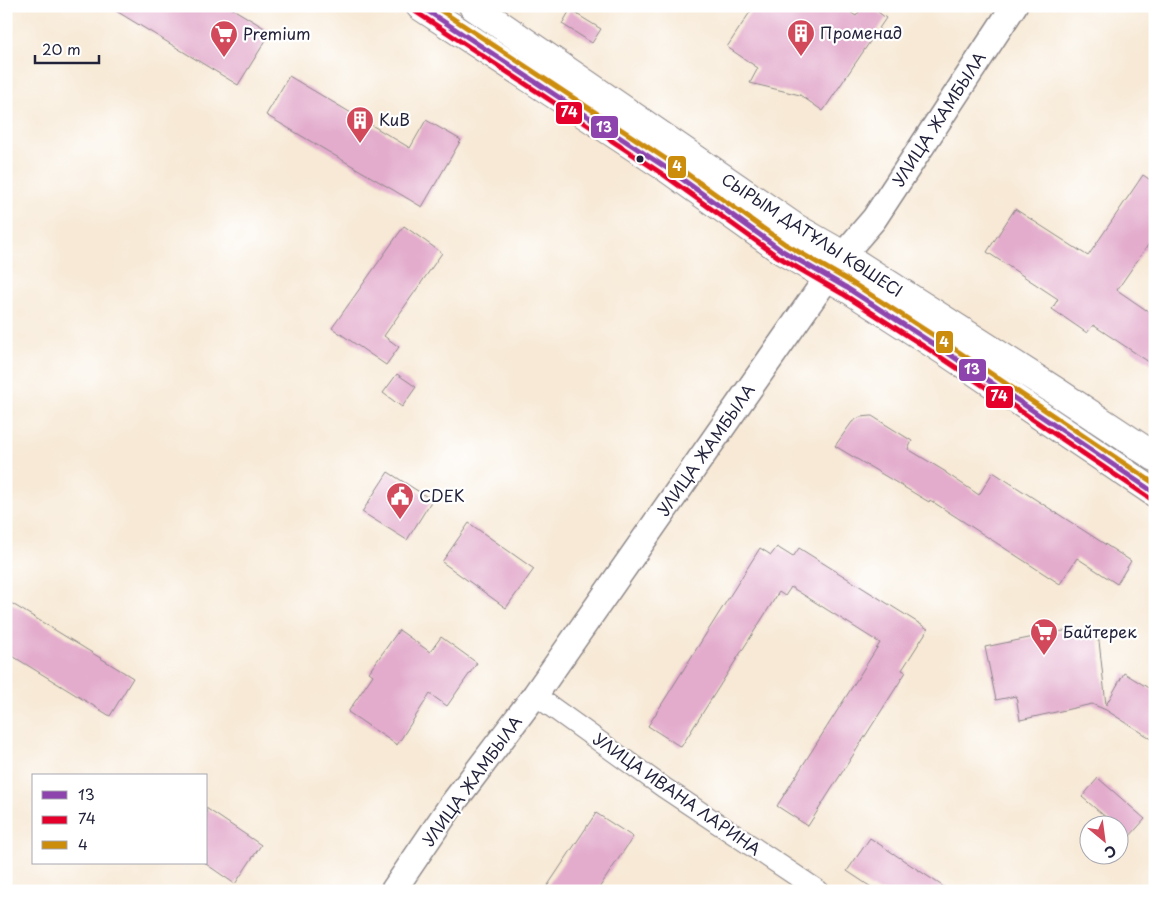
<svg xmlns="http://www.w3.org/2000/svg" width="1161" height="897" viewBox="0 0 1161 897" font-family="'Playpen Sans',sans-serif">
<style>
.building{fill:#e3accc}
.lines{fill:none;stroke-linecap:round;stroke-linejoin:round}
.minor-casing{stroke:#8c8688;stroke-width:22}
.tertiary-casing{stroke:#8c8688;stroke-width:28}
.trunk-casing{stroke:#8c8688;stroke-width:30}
.minor{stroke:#fff;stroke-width:20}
.tertiary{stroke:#fff;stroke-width:25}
.trunk{stroke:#fff;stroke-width:28}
.bus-1-casing{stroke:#fff;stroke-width:9}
.bus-2-casing{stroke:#fff;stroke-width:9}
.bus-3-casing{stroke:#fff;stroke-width:9}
.bus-1{stroke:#8e44ad;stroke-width:5}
.bus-2{stroke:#e4002b;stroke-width:5}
.bus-3{stroke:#cc8c0c;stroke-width:5}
.bus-dot{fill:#22223b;stroke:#fff;stroke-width:2}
.labels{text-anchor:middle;stroke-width:4.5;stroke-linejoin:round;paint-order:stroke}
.poi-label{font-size:16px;fill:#22223b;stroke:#fff;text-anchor:start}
.street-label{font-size:16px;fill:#22223b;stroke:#fff}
.line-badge{stroke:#fff;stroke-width:2}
.badge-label{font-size:14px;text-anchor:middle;font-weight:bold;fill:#fff}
</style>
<rect width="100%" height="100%" fill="#fff"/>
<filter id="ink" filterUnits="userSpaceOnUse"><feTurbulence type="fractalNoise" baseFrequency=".02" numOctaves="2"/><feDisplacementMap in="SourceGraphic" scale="10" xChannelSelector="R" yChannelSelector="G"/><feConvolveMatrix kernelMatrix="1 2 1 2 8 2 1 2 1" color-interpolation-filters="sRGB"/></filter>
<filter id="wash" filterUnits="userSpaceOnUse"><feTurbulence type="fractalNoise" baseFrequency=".0096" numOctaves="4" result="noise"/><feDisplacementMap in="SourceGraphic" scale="20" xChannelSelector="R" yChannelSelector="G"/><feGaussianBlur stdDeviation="1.12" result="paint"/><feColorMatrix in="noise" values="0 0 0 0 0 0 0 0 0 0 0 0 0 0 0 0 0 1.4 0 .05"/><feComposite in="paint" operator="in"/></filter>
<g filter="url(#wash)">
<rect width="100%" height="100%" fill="#f7e9d5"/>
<g id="blocks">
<g class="building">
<polygon points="108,6 228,6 271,32 238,85"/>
<polygon points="754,6 841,6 856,16 863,6 870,6 886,18 823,111 800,95 750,83 758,68 727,47"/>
<polygon points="570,10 601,29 592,43 562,24"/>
<polygon points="289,76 410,148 426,120 461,140 422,207 266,115"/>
<polygon points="1143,175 1155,183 1155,235 1117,290 1155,316 1155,366 1093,325 1087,333 1052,309 1058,299 987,252 1015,209 1088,256"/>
<polygon points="404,226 442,253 384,336 399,347 386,365 332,328"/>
<polygon points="397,374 416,387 402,407 383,393"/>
<polygon points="872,416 912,441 908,449 946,472 946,473 979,495 993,472 1131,561 1117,584 1077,558 1060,584 930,500 929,502 835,446 852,422 860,417"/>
<polygon points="388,472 432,500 407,540 362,512"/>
<polygon points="469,523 534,569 506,608 442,562"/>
<polygon points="777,547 793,557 799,548 928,629 902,670 906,672 808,826 777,806 880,643 791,587 785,596 779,592 681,747 648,726 760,548 771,555"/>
<polygon points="6,600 133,678 110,716 6,652"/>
<polygon points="1073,629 1099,641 1106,705 1124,673 1155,692 1155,741 1106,710 1092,704 1020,720 1016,696 996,700 985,647"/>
<polygon points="399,630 430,652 441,637 477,663 447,706 430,694 397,745 348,712 373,675 369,672"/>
<polygon points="1098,778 1145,819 1129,837 1118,828 1118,824 1114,824 1082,797"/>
<polygon points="206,808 261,845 235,884 206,864"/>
<polygon points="596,813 633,837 597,891 544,891"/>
<polygon points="870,838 950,891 877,891 847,871"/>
</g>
</g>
</g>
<g filter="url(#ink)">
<use href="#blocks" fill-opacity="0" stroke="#8c8688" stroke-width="1"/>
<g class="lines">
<g class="minor-casing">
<polyline id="minor" points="535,695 663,787 819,891"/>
</g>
<g class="tertiary-casing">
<polyline id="tertiary" points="393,891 450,807 535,695 843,255 874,219 1014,6"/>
</g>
<g class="trunk-casing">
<g id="trunk">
<polyline points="420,6 668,169 781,250 847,288 946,352 1155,493"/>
<polyline points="473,6 796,228 843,255 1057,392 1155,457"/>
</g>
</g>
<use href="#minor" class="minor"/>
<use href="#tertiary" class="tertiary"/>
<use href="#trunk" class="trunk"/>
<g class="bus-1-casing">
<polyline id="bus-1" points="420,6 668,169 781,250 847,288 946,352 1155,493"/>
</g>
<g class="bus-2-casing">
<polyline id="bus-2" points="416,12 664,175 777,256 843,294 942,358 1151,499"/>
</g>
<g class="bus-3-casing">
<polyline id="bus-3" points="434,6 672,163 785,244 851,282 950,346 1155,484"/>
</g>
<use href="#bus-1" class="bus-1"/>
<use href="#bus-2" class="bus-2"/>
<use href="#bus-3" class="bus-3"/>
</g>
</g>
<defs>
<g id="building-pin" transform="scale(1.4375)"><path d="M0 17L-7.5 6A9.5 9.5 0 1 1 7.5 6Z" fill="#d1495b" stroke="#fff"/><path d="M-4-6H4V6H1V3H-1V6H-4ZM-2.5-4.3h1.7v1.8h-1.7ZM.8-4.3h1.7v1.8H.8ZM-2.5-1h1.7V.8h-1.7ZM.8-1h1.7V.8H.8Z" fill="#fff"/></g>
<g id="supermarket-pin" transform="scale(1.4375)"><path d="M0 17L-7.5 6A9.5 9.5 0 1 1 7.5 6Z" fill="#d1495b" stroke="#fff"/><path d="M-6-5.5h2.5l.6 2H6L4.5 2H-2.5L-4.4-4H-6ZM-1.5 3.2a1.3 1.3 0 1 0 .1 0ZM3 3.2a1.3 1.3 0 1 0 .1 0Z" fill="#fff"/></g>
<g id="civic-pin" transform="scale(1.4375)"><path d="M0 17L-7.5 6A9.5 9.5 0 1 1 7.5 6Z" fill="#d1495b" stroke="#fff"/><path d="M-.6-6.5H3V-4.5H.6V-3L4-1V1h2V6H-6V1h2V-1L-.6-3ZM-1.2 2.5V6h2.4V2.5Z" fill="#fff"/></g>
</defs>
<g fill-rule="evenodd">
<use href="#building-pin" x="801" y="33"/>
<use href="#supermarket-pin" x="224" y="34"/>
<use href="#building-pin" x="360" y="120"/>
<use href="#civic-pin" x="400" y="496"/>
<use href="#supermarket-pin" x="1044" y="632"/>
</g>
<circle class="bus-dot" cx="640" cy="159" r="4.5"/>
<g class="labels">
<g class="poi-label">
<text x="820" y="39">Променад</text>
<text x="243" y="40">Premium</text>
<text x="379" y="126">КиВ</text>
<text x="419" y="502">CDEK</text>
<text x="1063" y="638">Байтерек</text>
</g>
<g class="street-label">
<text transform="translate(939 119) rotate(-57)" y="6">УЛИЦА ЖАМБЫЛА</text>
<text transform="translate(812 235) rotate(33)" y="6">СЫРЫМ ДАТҰЛЫ КӨШЕСІ</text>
<text transform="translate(706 450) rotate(-55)" y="6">УЛИЦА ЖАМБЫЛА</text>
<text transform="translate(472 781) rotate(-54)" y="6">УЛИЦА ЖАМБЫЛА</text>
<text transform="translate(677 794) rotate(35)" y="6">УЛИЦА ИВАНА ЛАРИНА</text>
</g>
</g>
<g class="line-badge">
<rect x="555" y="101" width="28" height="24" rx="5" fill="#e4002b"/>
<rect x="590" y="115" width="29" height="24" rx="5" fill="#8e44ad"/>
<rect x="667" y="155" width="20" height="24" rx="5" fill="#cc8c0c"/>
<rect x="935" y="330" width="19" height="24" rx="5" fill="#cc8c0c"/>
<rect x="958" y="358" width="29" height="24" rx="5" fill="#8e44ad"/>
<rect x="985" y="385" width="29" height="24" rx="5" fill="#e4002b"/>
</g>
<g class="badge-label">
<text x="569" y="117">74</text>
<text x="604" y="132">13</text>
<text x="677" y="171">4</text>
<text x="944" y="347">4</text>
<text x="972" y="374">13</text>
<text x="999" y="401">74</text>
</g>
<rect width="1161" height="897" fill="none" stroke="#fff" stroke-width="25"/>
<rect x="32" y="774" width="175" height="90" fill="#ffffff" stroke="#a7a7b1"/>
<rect x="42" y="791" width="25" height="8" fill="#8e44ad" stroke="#a7a7b1"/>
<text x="78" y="800" font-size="15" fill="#22223b">13</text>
<rect x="42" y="816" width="25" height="8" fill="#e4002b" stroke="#a7a7b1"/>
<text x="78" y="824" font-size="15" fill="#22223b">74</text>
<rect x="42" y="841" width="25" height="8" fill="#cc8c0c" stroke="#a7a7b1"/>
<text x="78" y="850" font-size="15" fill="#22223b">4</text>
<g transform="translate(1104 840) rotate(151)"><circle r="24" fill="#ffffff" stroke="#a7a7b1"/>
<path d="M0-4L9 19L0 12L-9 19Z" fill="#d1495b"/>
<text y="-8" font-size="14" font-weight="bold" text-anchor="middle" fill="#22223b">С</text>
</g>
<path d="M35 55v8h64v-8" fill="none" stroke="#22223b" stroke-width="2.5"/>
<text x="42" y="55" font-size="15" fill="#22223b" stroke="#ffffff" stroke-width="4" paint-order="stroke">20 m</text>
</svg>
